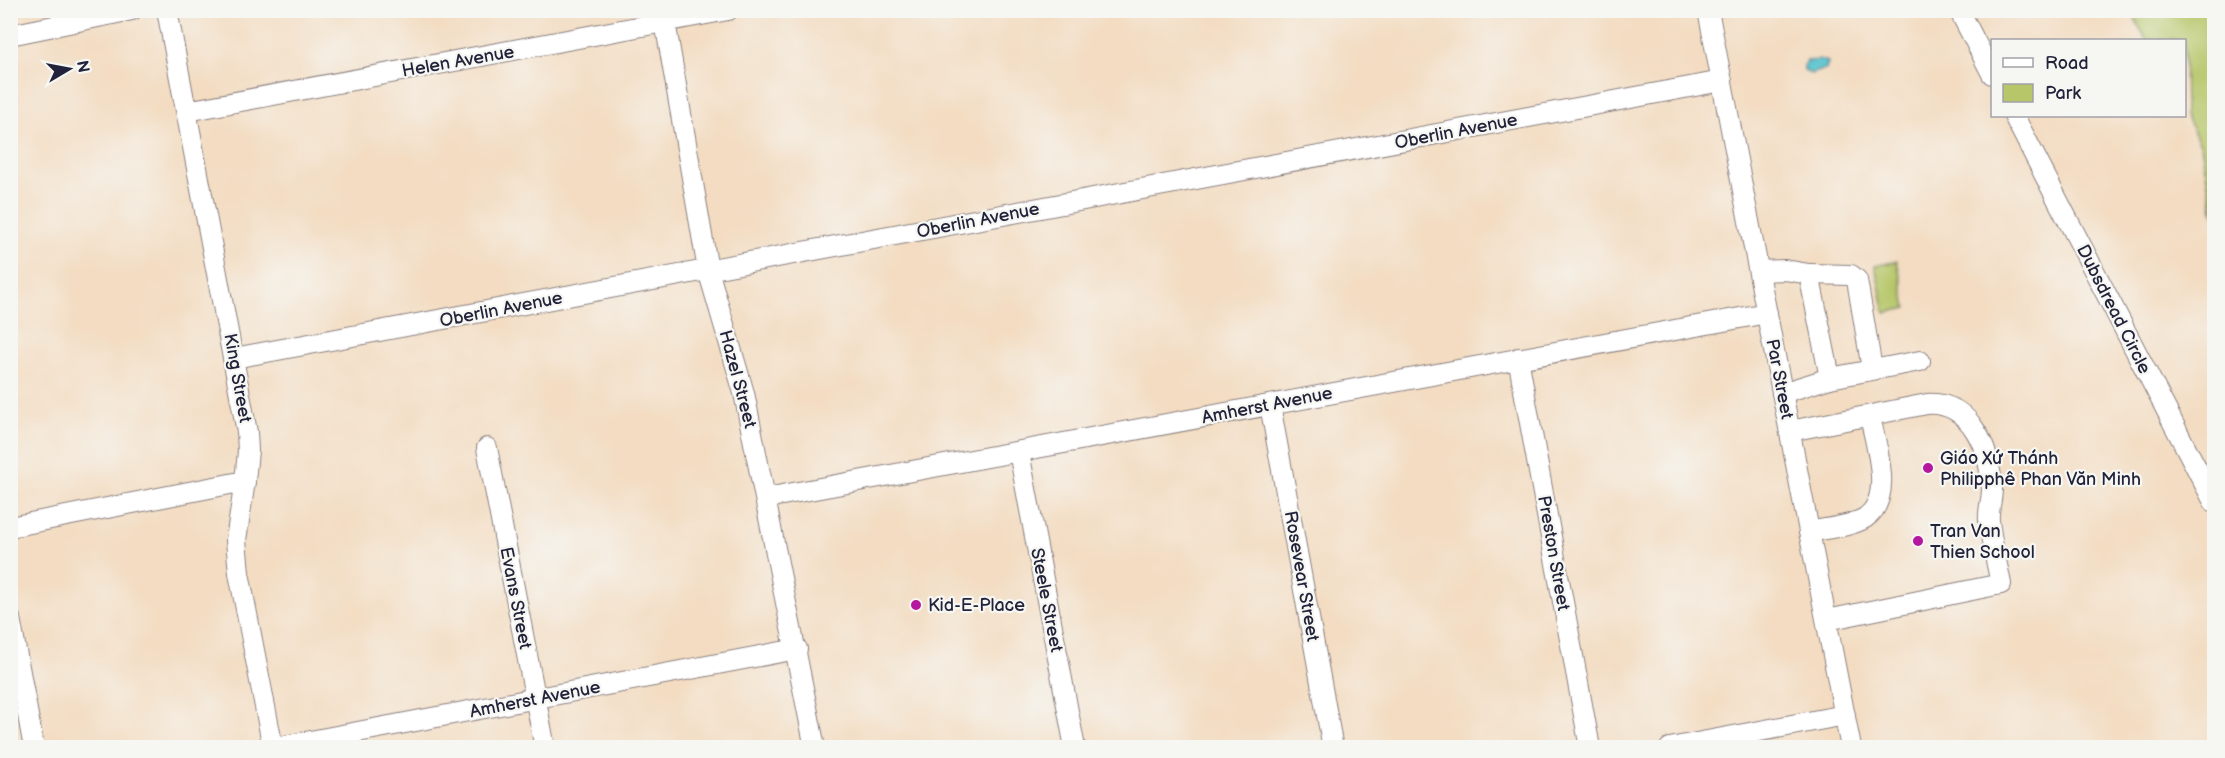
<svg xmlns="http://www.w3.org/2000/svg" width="2225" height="758" viewBox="0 0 2225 758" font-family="'Balsamiq Sans',sans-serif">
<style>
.green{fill:#b6c668;stroke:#6c7452;stroke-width:1.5}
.water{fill:#54c1cc;stroke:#3b7284;stroke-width:1.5}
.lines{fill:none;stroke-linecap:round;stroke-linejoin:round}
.minor-casing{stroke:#8a7f7e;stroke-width:22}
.minor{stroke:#fff;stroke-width:20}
.poi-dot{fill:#b5179e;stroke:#f6f6f2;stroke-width:2}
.labels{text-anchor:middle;stroke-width:4.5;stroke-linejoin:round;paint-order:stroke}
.street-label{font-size:18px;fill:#22223b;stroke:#f6f6f2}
.poi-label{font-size:18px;fill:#22223b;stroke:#f6f6f2;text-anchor:start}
</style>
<rect width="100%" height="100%" fill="#f6f6f2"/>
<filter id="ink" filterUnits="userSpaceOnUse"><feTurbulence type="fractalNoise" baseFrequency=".0167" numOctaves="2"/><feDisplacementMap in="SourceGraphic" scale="12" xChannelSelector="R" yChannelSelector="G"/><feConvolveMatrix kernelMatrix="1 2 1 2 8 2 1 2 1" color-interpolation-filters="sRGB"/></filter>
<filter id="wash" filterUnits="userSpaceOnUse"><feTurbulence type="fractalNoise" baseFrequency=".008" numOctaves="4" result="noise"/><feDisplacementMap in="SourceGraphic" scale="24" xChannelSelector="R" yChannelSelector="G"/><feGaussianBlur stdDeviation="1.35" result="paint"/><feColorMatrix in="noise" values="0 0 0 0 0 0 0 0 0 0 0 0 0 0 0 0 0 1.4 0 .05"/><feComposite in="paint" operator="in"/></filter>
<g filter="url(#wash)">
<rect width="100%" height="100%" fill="#f3dcc1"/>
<g class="green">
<polygon points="2131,11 2214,11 2214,215 2201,146 2185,115 2184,40 2146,40"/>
<polygon points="1897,261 1907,308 1885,313 1875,266"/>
</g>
<polygon class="water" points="1822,60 1828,62 1826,69 1811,74 1804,71 1804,66 1807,61"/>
</g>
<g filter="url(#ink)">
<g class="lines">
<g class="minor-casing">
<g id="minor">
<polyline points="167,10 247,432 248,451 245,481 236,540 239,573 273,748"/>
<polyline points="663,10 708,270 744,393 815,748"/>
<polyline points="1708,10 1851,748"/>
<polyline points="1959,10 1992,74"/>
<polyline points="10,35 132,10"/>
<polyline points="187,111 728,10"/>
<polyline points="2014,116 2214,502"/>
<polyline points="1759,271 1785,270 1809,274 1830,378"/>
<polyline points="1809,274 1851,275 1857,280 1872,369"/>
<polyline points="234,358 1722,81"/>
<polyline points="1518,358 1590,748"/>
<polyline points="1782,393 1830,378 1920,361"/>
<polyline points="1270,405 1333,748"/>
<path d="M1790 431 1927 404C1972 401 1990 451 1992 489 1992 500 1988 510 1989 520 1991 542 1997 563 2001 584L1827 620"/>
<polyline points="487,448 545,748"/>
<polyline points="1019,452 1075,748"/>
<polyline points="766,498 1767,313"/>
<polyline points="10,527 245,481"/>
<path d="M1809 532C1826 528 1850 527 1865 518 1895 498 1875 444 1870 416"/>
<polyline points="10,618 34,748"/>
<polyline points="273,748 797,649"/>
<polyline points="1670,748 1845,715"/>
</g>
</g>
<use href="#minor" class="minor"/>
</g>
</g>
<g class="poi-dot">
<circle cx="1928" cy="468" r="6"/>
<circle cx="1918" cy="541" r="6"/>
<circle cx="916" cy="605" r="6"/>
</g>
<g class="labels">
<g class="street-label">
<text transform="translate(458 61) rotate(-10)" y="6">Helen Avenue</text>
<text transform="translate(1456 131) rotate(-11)" y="6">Oberlin Avenue</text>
<text transform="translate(978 220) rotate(-11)" y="6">Oberlin Avenue</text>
<text transform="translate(501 309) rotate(-11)" y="6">Oberlin Avenue</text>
<text transform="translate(2114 309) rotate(63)" y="6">Dubsdread Circle</text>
<text transform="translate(238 378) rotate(80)" y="6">King Street</text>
<text transform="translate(738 379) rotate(75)" y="6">Hazel Street</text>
<text transform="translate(1780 379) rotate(79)" y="6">Par Street</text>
<text transform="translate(1267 405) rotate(-11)" y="6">Amherst Avenue</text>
<text transform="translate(1554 553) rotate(80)" y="6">Preston Street</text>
<text transform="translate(1302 576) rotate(80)" y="6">Rosevear Street</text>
<text transform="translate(516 598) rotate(79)" y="6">Evans Street</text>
<text transform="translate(1047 600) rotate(79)" y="6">Steele Street</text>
<text transform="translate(535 699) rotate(-11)" y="6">Amherst Avenue</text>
</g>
<g class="poi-label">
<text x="1940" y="464">Giáo Xứ Thánh<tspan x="1940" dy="21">Philipphê Phan Văn Minh</tspan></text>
<text x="1930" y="537">Tran Van<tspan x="1930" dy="21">Thien School</tspan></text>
<text x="928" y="611">Kid-E-Place</text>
</g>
</g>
<rect width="2225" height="758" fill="none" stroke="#f6f6f2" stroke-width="36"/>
<rect x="1991" y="39" width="195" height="78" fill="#f6f6f2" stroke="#a1a1a9" stroke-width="1.5"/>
<rect x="2003" y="58" width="30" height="9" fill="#ffffff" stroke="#a1a1a9" stroke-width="1.5"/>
<text x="2045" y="69" font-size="18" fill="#22223b">Road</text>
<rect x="2003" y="84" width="30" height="18" fill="#b6c668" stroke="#a1a1a9" stroke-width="1.5"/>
<text x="2045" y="99" font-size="18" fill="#22223b">Park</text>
<g transform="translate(69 69) rotate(80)" stroke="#f6f6f2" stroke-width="4.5" paint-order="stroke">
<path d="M0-4.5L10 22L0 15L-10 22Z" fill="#22223b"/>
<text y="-9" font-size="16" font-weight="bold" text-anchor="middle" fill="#22223b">N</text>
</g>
</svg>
